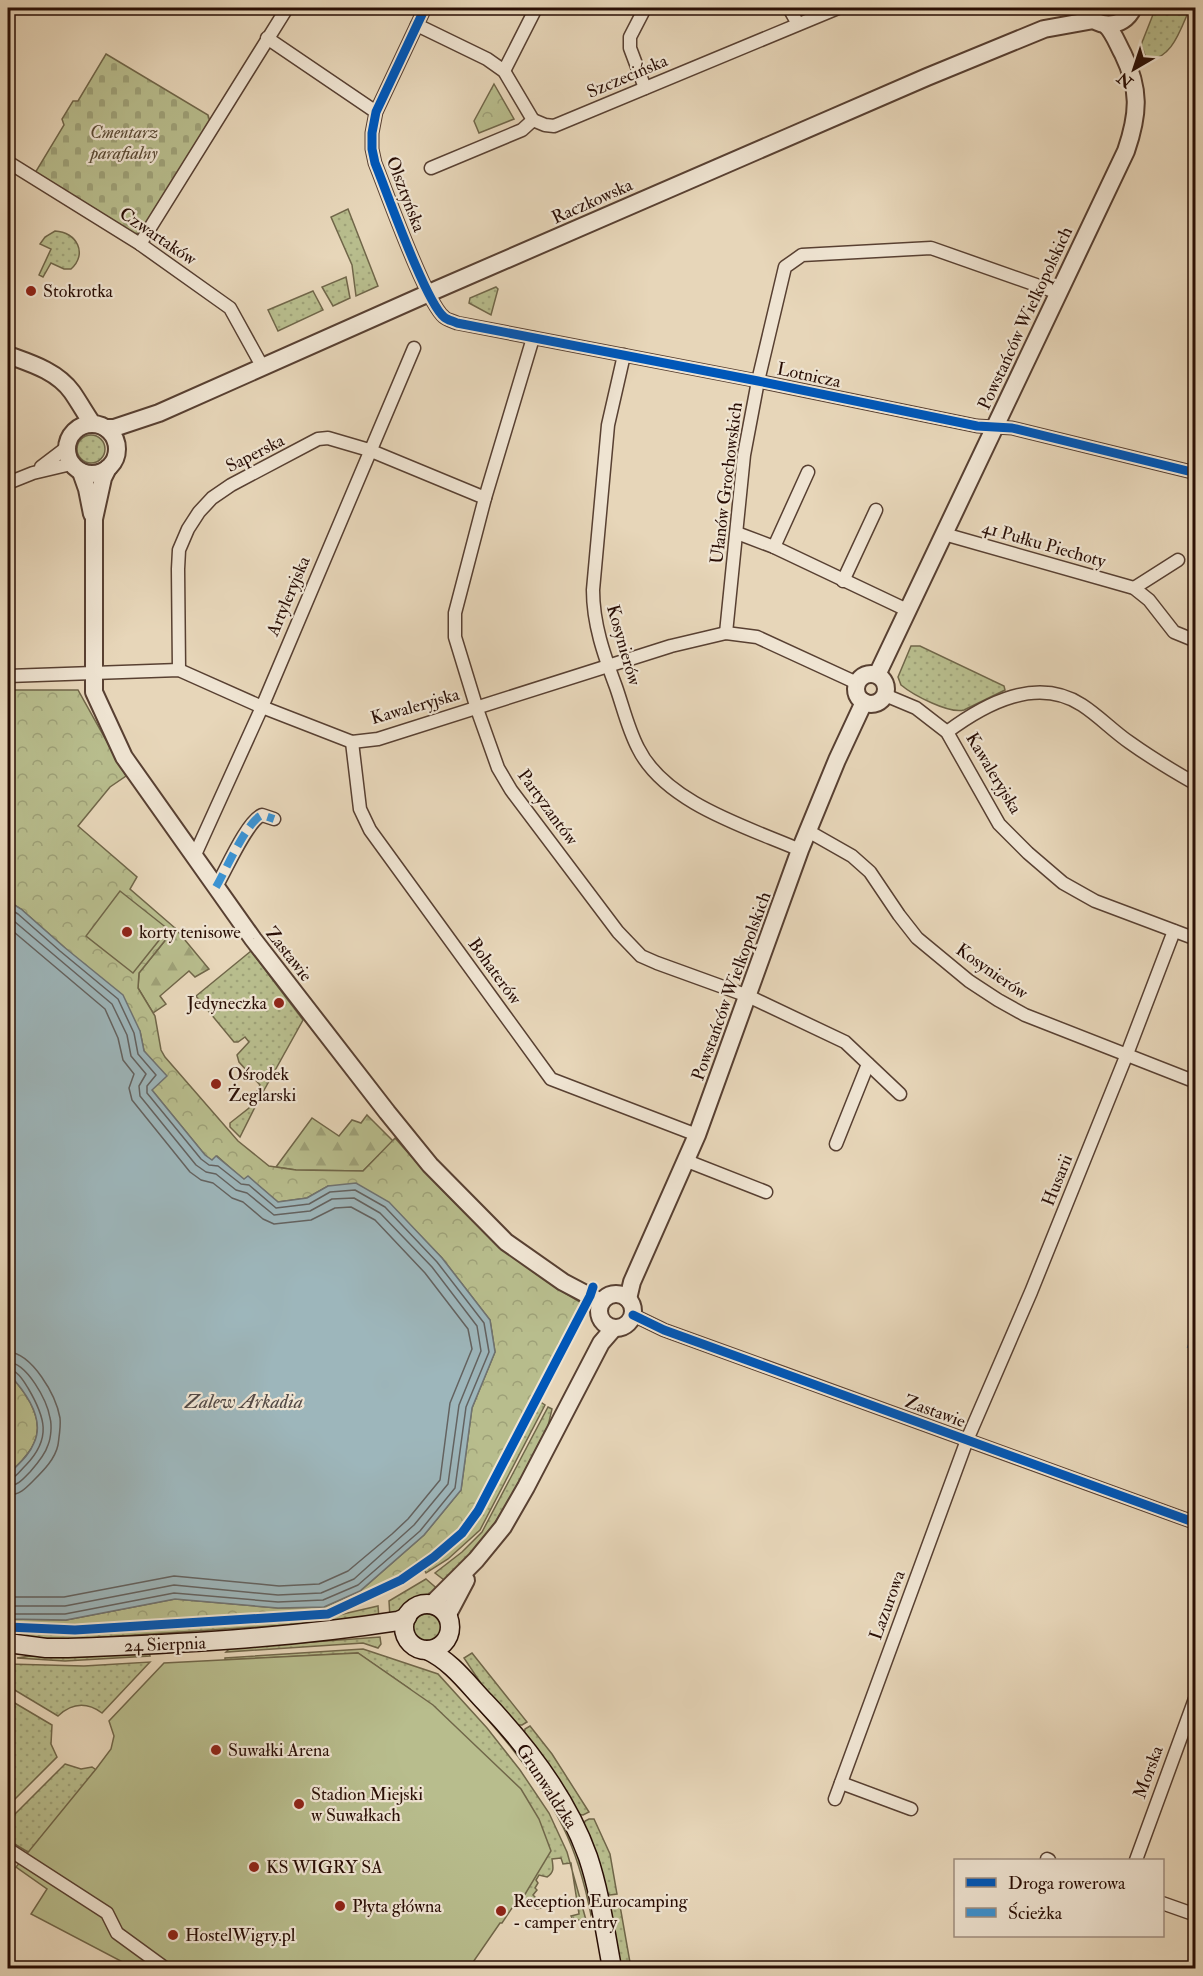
<svg xmlns="http://www.w3.org/2000/svg" width="1203" height="1976" viewBox="0 0 1203 1976" font-family="'IM FELL Double Pica',serif">
<style>
.grass{fill:url(#grass-dots);stroke:#706649;stroke-width:1.5}
.forest{fill:url(#forest-firs);stroke:#706649;stroke-width:1.5}
.cemetery{fill:url(#cemetery-stones);stroke:#706649;stroke-width:1.5}
.park{fill:url(#park-crowns);stroke:#706649;stroke-width:1.5}
.pitch{fill:#b8bd8d;stroke:#706649;stroke-width:1.5}
.water{fill:#9db6bb;stroke:#6f7372;stroke-width:1.5}
.lines{fill:none;stroke-linecap:round;stroke-linejoin:round}
.shore{stroke:#636260;stroke-width:1.5}
.minor-casing{stroke:#584032;stroke-width:15}
.tertiary-casing{stroke:#584032;stroke-width:20}
.secondary-casing{stroke:#290e05;stroke-width:21}
.minor{stroke:#efe4d2;stroke-width:12}
.tertiary{stroke:#efe4d2;stroke-width:16}
.secondary{stroke:#efe4d2;stroke-width:18}
.quiet{stroke:#3c92d1;stroke-width:8;stroke-dasharray:15 8;stroke-linecap:butt}
.cycleway-casing{stroke:#efe4d2;stroke-width:13}
.cycleway{stroke:#0057b8;stroke-width:9}
.poi-dot{fill:#8f2418;stroke:#efe4d2;stroke-width:2}
.labels{text-anchor:middle;stroke-width:4.5;stroke-linejoin:round;paint-order:stroke}
.street-label{font-size:18px;fill:#290e05;stroke:#efe4d2}
.park-label{font-size:18px;font-style:italic;fill:#5b4b35;stroke:#efe4d2}
.poi-label{font-size:18px;fill:#290e05;stroke:#efe4d2;text-anchor:start}
.water-label{font-size:20px;font-style:italic;fill:#524945;stroke:#efe4d2}
</style>
<defs>
<pattern id="grass-dots" width="8" height="8" patternUnits="userSpaceOnUse" patternTransform="scale(1.5)"><rect width="8" height="8" fill="#b8bd8d"/><path d="M2 2h.1M6 6h.1" fill="none" stroke="#9ea178" stroke-width="1.8" stroke-linecap="round"/></pattern>
<pattern id="forest-firs" width="22" height="20" patternUnits="userSpaceOnUse" patternTransform="scale(1.5)"><rect width="22" height="20" fill="#b8bd8d"/><path d="M5 1l3.5 6h-7zM16 11l3.5 6h-7z" fill="#9ea178"/></pattern>
<pattern id="cemetery-stones" width="16" height="16" patternUnits="userSpaceOnUse" patternTransform="scale(1.5)"><rect width="16" height="16" fill="#b8bd8d"/><path d="M2 7V4a2 2 0 0 1 4 0v3zM10 15v-3a2 2 0 0 1 4 0v3z" fill="#9ea178"/></pattern>
<pattern id="park-crowns" width="20" height="18" patternUnits="userSpaceOnUse" patternTransform="scale(1.5)"><rect width="20" height="18" fill="#b8bd8d"/><path d="M2 6a3 3 0 1 1 6 0M12 15a3 3 0 1 1 6 0" fill="none" stroke="#9ea178"/></pattern>
</defs>
<rect width="100%" height="100%" fill="#e7d6b9"/>
<filter id="stains"><feTurbulence type="fractalNoise" baseFrequency=".00333" numOctaves="4"/><feColorMatrix values="0 0 0 0 .2 0 0 0 0 .09 0 0 0 0 .02 0 0 0 .5 -.17"/></filter>
<radialGradient id="worn" r=".72"><stop offset=".6" stop-color="#630" stop-opacity="0"/><stop offset="1" stop-color="#630" stop-opacity=".3"/></radialGradient>
<g class="grass">
<path d="M1153 8H1190C1182 25 1171 64 1146 58L1141 45 1154 12Z"/>
<polygon points="348,209 378,286 356,296 352,265 331,217"/>
<path d="M55 231C77 232 88 254 71 269H64L51 263 43 277 39 275 51 249 40 244 45 237Z"/>
<polygon points="346,277 350,298 333,306 322,287"/>
<polygon points="496,287 498,289 491,315 469,303 470,298"/>
<polygon points="313,291 323,310 278,331 268,310"/>
<circle cx="91" cy="449" r="14"/>
<path d="M911 646H920L1004 686 1005 690 964 710C949 714 913 695 901 685L898 677Z"/>
<polygon points="251,951 303,1020 258,1101 240,1137 230,1127 230,1123 249,1108 260,1085 239,1062 237,1055 249,1042 245,1037 238,1042 234,1042 196,996"/>
<polygon points="539,1401 545,1405 480,1530 448,1559 426,1573 423,1567 464,1534 472,1523"/>
<polygon points="548,1407 552,1409 548,1426 508,1503 486,1536 448,1583 435,1573 462,1552 482,1532"/>
<polygon points="426,1579 441,1592 431,1599 415,1602 404,1611 390,1618 389,1601"/>
<polygon points="378,1606 379,1619 75,1639 40,1638 8,1634 8,1630 76,1632 330,1617"/>
<circle cx="427" cy="1628" r="14"/>
<polygon points="380,1637 381,1644 378,1648 363,1643 226,1652 230,1648"/>
<path d="M363 1649 438 1674 487 1728 520 1770 549 1813 567 1852 586 1920 581 1921 572 1918 571 1916 579 1914 571 1863 563 1864 561 1858 552 1859C553 1867 555 1872 547 1877L539 1875 536 1880 538 1883 535 1888 537 1890 533 1895 541 1903V1908L537 1909 518 1899 410 1689 358 1653 225 1660V1658Z"/>
<polygon points="149,1652 150,1656 65,1661 17,1658 30,1656 84,1657"/>
<polygon points="472,1653 527,1722 522,1725 515,1725 482,1685 464,1658"/>
<path d="M150 1662 102 1713C87 1702 72 1703 58 1716L8 1686V1664L84 1666Z"/>
<path d="M449 1671C495 1725 552 1780 577 1848 584 1868 588 1890 594 1910L591 1915C585 1885 577 1855 563 1827 535 1770 489 1720 446 1673Z"/>
<polygon points="8,1699 52,1725 51,1744 57,1757 8,1806"/>
<polygon points="530,1726 552,1754 589,1812 583,1815 576,1814 524,1736 525,1729"/>
<polygon points="65,1764 81,1769 92,1767 102,1774 56,1869 8,1840 8,1821"/>
<polygon points="589,1819 594,1819 610,1854 617,1894 610,1895 605,1892 583,1827 585,1821"/>
<polygon points="613,1900 619,1900 631,1968 619,1968 608,1906"/>
</g>
<g class="forest">
<polygon points="175,928 209,969 195,977 189,971 160,996 166,1004 153,1013 138,988 139,973"/>
<polygon points="367,1115 393,1141 363,1171 296,1170 276,1167 312,1118 339,1136 352,1120 361,1123"/>
</g>
<polygon class="cemetery" points="106,54 208,115 210,122 141,233 134,234 35,173 64,125 62,119 73,101 78,101"/>
<g class="park">
<polygon points="494,84 514,119 479,133 474,121"/>
<path d="M8 690H78L126 776 110 787 78 826 137 877 130 889 175 928 139 973 138 988 155 1016 161 1050 165 1057 238 1141 269 1166 296 1170 363 1171 395 1138C450 1201 507 1261 580 1302L576 1322 476 1509 460 1531 433 1556 400 1579 329 1611 93 1625 8 1623V1619L66 1620 175 1599 278 1608 324 1607 360 1591 424 1535 461 1490 472 1408 495 1352 490 1320 442 1258 388 1202 328 1186 307 1198 278 1202 248 1177 244 1180 217 1156 212 1161 205 1155 151 1089 166 1076 144 1051 140 1031 64 947 21 909 8 901Z"/>
<path d="M8 1373C24 1390 46 1418 34 1443 29 1456 17 1465 8 1475Z"/>
</g>
<g class="pitch">
<polygon points="120,891 168,929 133,973 86,936"/>
<polygon points="358,1653 433,1705 521,1789 539,1819 551,1851 521,1901 518,1899 502,1923 500,1923 469,1968 134,1968 31,1914 47,1889 16,1867 96,1769 111,1749 114,1736 109,1721 164,1663"/>
</g>
<path class="water" d="M8 901 21 909 64 947 123 995 140 1031 144 1051 167 1076 152 1090 205 1155 212 1160 216 1156 244 1179 248 1176 278 1202 307 1198 328 1186 356 1183 389 1202 442 1258 490 1320 495 1352 472 1408 461 1490 424 1535 360 1591 324 1607 278 1608 175 1599 66 1620 8 1619V1475C17 1465 29 1456 34 1443 46 1418 24 1390 8 1373Z"/>
<g class="lines">
<g class="shore">
<polyline points="8,908 18,914 60,951 118,999 134,1033 138,1054 156,1075 147,1086 147,1093 201,1159 209,1165 218,1166 241,1184 249,1185 276,1208 309,1204 330,1192 355,1190 385,1207 437,1262 484,1323 489,1352 466,1407 455,1488 420,1531 358,1585 323,1600 278,1602 174,1593 65,1614 8,1614"/>
<polyline points="8,916 112,1004 127,1035 131,1056 146,1074 139,1086 140,1096 196,1165 206,1172 216,1174 236,1190 247,1193 274,1215 310,1211 332,1199 354,1198 380,1213 432,1267 477,1326 481,1351 459,1405 448,1484 414,1525 354,1579 321,1593 278,1595 174,1585 65,1606 8,1606"/>
<polyline points="8,927 105,1009 118,1038 123,1060 134,1074 129,1088 132,1100 190,1172 201,1180 213,1183 232,1198 243,1202 263,1219 274,1224 311,1220 335,1208 351,1207 375,1220 425,1273 468,1329 472,1349 450,1403 440,1480 408,1519 392,1534 348,1571 319,1584 279,1586 174,1576 64,1597 8,1597"/>
<path d="M8 1352C32 1353 56 1395 60 1418 61 1426 59 1437 58 1445 55 1459 44 1470 34 1480 26 1488 20 1495 8 1495"/>
<path d="M8 1362C27 1363 47 1400 50 1418 52 1425 51 1438 48 1445 45 1455 37 1464 30 1472 23 1479 18 1486 8 1486"/>
<path d="M8 1369C17 1370 23 1380 28 1388 45 1417 52 1438 26 1465 20 1471 16 1478 8 1479"/>
</g>
<g class="minor-casing">
<g id="minor">
<path d="M425 8 376 112 372 133V149L375 163C386 190 426 303 444 317 447 320 453 321 457 323L758 381 977 426 1012 428 1196 473"/>
<polyline points="645,8 630,37 630,48 645,88"/>
<polyline points="789,8 798,24"/>
<polyline points="417,25 487,59 504,71 533,120"/>
<polyline points="267,38 376,112"/>
<polyline points="504,71 536,8"/>
<polyline points="8,162 140,244 230,308 262,366"/>
<polyline points="431,168 522,130 533,120 545,125 554,126 838,8"/>
<polyline points="140,244 287,8"/>
<polyline points="533,338 485,498 455,613 455,637 477,709 498,768 511,790 618,932 641,956 657,963 748,996 845,1042 900,1094"/>
<path d="M624 355 608 425 593 590C593 624 604 655 616 687 623 707 628 729 638 748 665 803 747 827 800 850"/>
<polyline points="41,467 66,448"/>
<polyline points="8,483 33,473 71,464"/>
<polyline points="737,533 774,547 907,610"/>
<polyline points="944,534 1134,588 1149,600 1174,632 1196,641"/>
<polyline points="774,547 808,472"/>
<polyline points="843,581 876,510"/>
<polyline points="1134,588 1178,560"/>
<polyline points="726,633 744,455 758,381 785,267 802,255 931,248 1059,293"/>
<polyline points="179,670 178,569 179,550 188,529 199,512 212,498 231,485 318,439 328,438 369,450 485,498"/>
<polyline points="8,676 179,670 262,707 352,742 378,739 671,646 726,633 757,637 857,683"/>
<polyline points="885,695 916,708 947,732 999,824 1028,853 1063,883 1095,901 1196,939"/>
<path d="M947 732C986 703 1037 676 1082 705 1099 716 1113 731 1129 742 1150 757 1173 771 1196 784"/>
<polyline points="352,742 360,809 370,830 551,1079 697,1135"/>
<polyline points="808,831 852,856 870,872 899,915 917,938 969,981 998,1000 1025,1015 1196,1082"/>
<polyline points="194,857 262,707 414,348"/>
<path d="M216 887C226 870 247 821 262 815L274 819"/>
<polyline points="836,1144 868,1064"/>
<polyline points="687,1161 766,1192"/>
<polyline points="633,1315 664,1330 1196,1523"/>
<polyline points="841,1783 911,1809"/>
<polyline points="835,1799 967,1440 1031,1292 1127,1054 1174,931"/>
<polyline points="8,1849 107,1913 117,1933 165,1968"/>
<polyline points="1047,1859 1049,1860"/>
<polyline points="1136,1860 1196,1696"/>
<polyline points="1162,1903 1196,1915"/>
</g>
</g>
<g class="tertiary-casing">
<g id="tertiary">
<path d="M1084 8C1094 30 1123 30 1133 8"/>
<path d="M8 355C30 363 57 371 72 392 79 402 85 413 92 423"/>
<circle cx="92" cy="449" r="25"/>
<polyline points="106,428 114,428 159,413 429,293 927,77 1044,29 1094,20"/>
<polyline points="108,468 103,478 94,519 94,692 124,757 253,939 387,1112 430,1165 506,1242 563,1282 601,1302"/>
<polyline points="81,472 87,489 92,514"/>
<circle cx="871" cy="689" r="15"/>
<path d="M877 675 1126 151C1139 113 1140 89 1123 54 1117 43 1114 33 1106 25"/>
<circle cx="616" cy="1311" r="17"/>
<polyline points="628,1299 632,1282 697,1135 800,850 837,760 864,702"/>
<polyline points="431,1605 476,1560 503,1527 526,1487 601,1343 614,1328"/>
<polyline points="447,1616 466,1580"/>
</g>
</g>
<g class="secondary-casing">
<g id="secondary">
<circle cx="427" cy="1627" r="23"/>
<path d="M8 1643 46 1648H68C179 1644 288 1638 398 1621L407 1617"/>
<path d="M427 1650C451 1661 467 1683 485 1702 527 1746 567 1798 588 1857 600 1893 605 1931 612 1968"/>
</g>
</g>
<use href="#minor" class="minor"/>
<use href="#tertiary" class="tertiary"/>
<use href="#secondary" class="secondary"/>
<g class="quiet">
<path d="M216 887C226 870 247 821 262 815L274 819"/>
<polyline points="1196,1335 1190,1350 1196,1352"/>
</g>
<g class="cycleway-casing">
<g id="cycleway">
<path d="M425 8 376 112 372 133V149L375 163C386 190 426 303 444 317 447 320 453 321 457 323L758 381 977 426 1012 428 1196 473"/>
<polyline points="633,1315 664,1330 1196,1523"/>
<polyline points="8,1627 75,1630 328,1614 401,1580 434,1557 462,1533 478,1511 590,1296 593,1287"/>
</g>
</g>
<use href="#cycleway" class="cycleway"/>
</g>
<g class="poi-dot">
<circle cx="31" cy="291" r="6"/>
<circle cx="127" cy="932" r="6"/>
<circle cx="279" cy="1003" r="6"/>
<circle cx="216" cy="1084" r="6"/>
<circle cx="216" cy="1750" r="6"/>
<circle cx="299" cy="1804" r="6"/>
<circle cx="254" cy="1867" r="6"/>
<circle cx="340" cy="1906" r="6"/>
<circle cx="501" cy="1911" r="6"/>
<circle cx="173" cy="1935" r="6"/>
</g>
<g class="labels">
<g class="street-label">
<text transform="translate(627 76) rotate(-23)" y="6">Szczecińska</text>
<text transform="translate(406 194) rotate(69)" y="6">Olsztyńska</text>
<text transform="translate(592 201) rotate(-24)" y="6">Raczkowska</text>
<text transform="translate(158 236) rotate(34)" y="6">Czwartaków</text>
<text transform="translate(1025 318) rotate(-65)" y="6">Powstańców Wielkopolskich</text>
<text transform="translate(809 375) rotate(12)" y="6">Lotnicza</text>
<text transform="translate(255 453) rotate(-27)" y="6">Saperska</text>
<text transform="translate(726 483) rotate(-83)" y="6">Ułanów Grochowskich</text>
<text transform="translate(1044 544) rotate(16)" y="6">41 Pułku Piechoty</text>
<text transform="translate(288 596) rotate(-67)" y="6">Artyleryjska</text>
<text transform="translate(624 645) rotate(74)" y="6">Kosynierów</text>
<text transform="translate(415 706) rotate(-16)" y="6">Kawaleryjska</text>
<text transform="translate(994 773) rotate(59)" y="6">Kawaleryjska</text>
<text transform="translate(548 807) rotate(54)" y="6">Partyzantów</text>
<text transform="translate(289 954) rotate(52)" y="6">Zastawie</text>
<text transform="translate(495 971) rotate(54)" y="6">Bohaterów</text>
<text transform="translate(992 971) rotate(35)" y="6">Kosynierów</text>
<text transform="translate(731 986) rotate(-70)" y="6">Powstańców Wielkopolskich</text>
<text transform="translate(1057 1180) rotate(-68)" y="6">Husarii</text>
<text transform="translate(935 1411) rotate(20)" y="6">Zastawie</text>
<text transform="translate(887 1605) rotate(-70)" y="6">Lazurowa</text>
<text transform="translate(165 1644) rotate(-2)" y="6">24 Sierpnia</text>
<text transform="translate(1148 1772) rotate(-70)" y="6">Morska</text>
<text transform="translate(547 1786) rotate(57)" y="6">Grunwaldzka</text>
</g>
<g class="park-label">
<text x="124" y="138">Cmentarz<tspan x="124" dy="21">parafialny</tspan></text>
</g>
<g class="poi-label">
<text x="43" y="297">Stokrotka</text>
<text x="139" y="938">korty tenisowe</text>
<text x="267" y="1009" text-anchor="end">Jedyneczka</text>
<text x="228" y="1080">Ośrodek<tspan x="228" dy="21">Żeglarski</tspan></text>
<text x="228" y="1756">Suwałki Arena</text>
<text x="311" y="1800">Stadion Miejski<tspan x="311" dy="21">w Suwałkach</tspan></text>
<text x="266" y="1873">KS WIGRY SA</text>
<text x="513" y="1907">Reception Eurocamping<tspan x="513" dy="21">- camper entry</tspan></text>
<text x="352" y="1912">Płyta główna</text>
<text x="185" y="1941">HostelWigry.pl</text>
</g>
<g class="water-label">
<text x="244" y="1408">Zalew Arkadia</text>
</g>
</g>
<rect width="1203" height="1976" fill="none" stroke="#e7d6b9" stroke-width="30"/>
<rect x="9" y="9" width="1185" height="1958" fill="none" stroke="#290e05" stroke-width="3"/>
<rect x="15" y="15" width="1173" height="1946" fill="none" stroke="#290e05" stroke-width="1.5"/>
<rect x="954" y="1859" width="210" height="78" fill="#efe4d2" stroke="#a08e80" stroke-width="1.5"/>
<rect x="966" y="1878" width="30" height="9" fill="#0057b8" stroke="#a08e80" stroke-width="1.5"/>
<text x="1008" y="1889" font-size="18" fill="#290e05">Droga rowerowa</text>
<rect x="966" y="1908" width="30" height="9" fill="#3c92d1" stroke="#a08e80" stroke-width="1.5"/>
<text x="1008" y="1919" font-size="18" fill="#290e05">Ścieżka</text>
<g transform="translate(1134 69) rotate(219)" stroke="#efe4d2" stroke-width="4.5" paint-order="stroke">
<path d="M0-4.5L10 22L0 15L-10 22Z" fill="#290e05"/>
<text y="-9" font-size="16" font-weight="bold" text-anchor="middle" fill="#290e05">N</text>
</g>
<rect width="100%" height="100%" filter="url(#stains)"/>
<rect width="100%" height="100%" fill="url(#worn)"/>
</svg>
